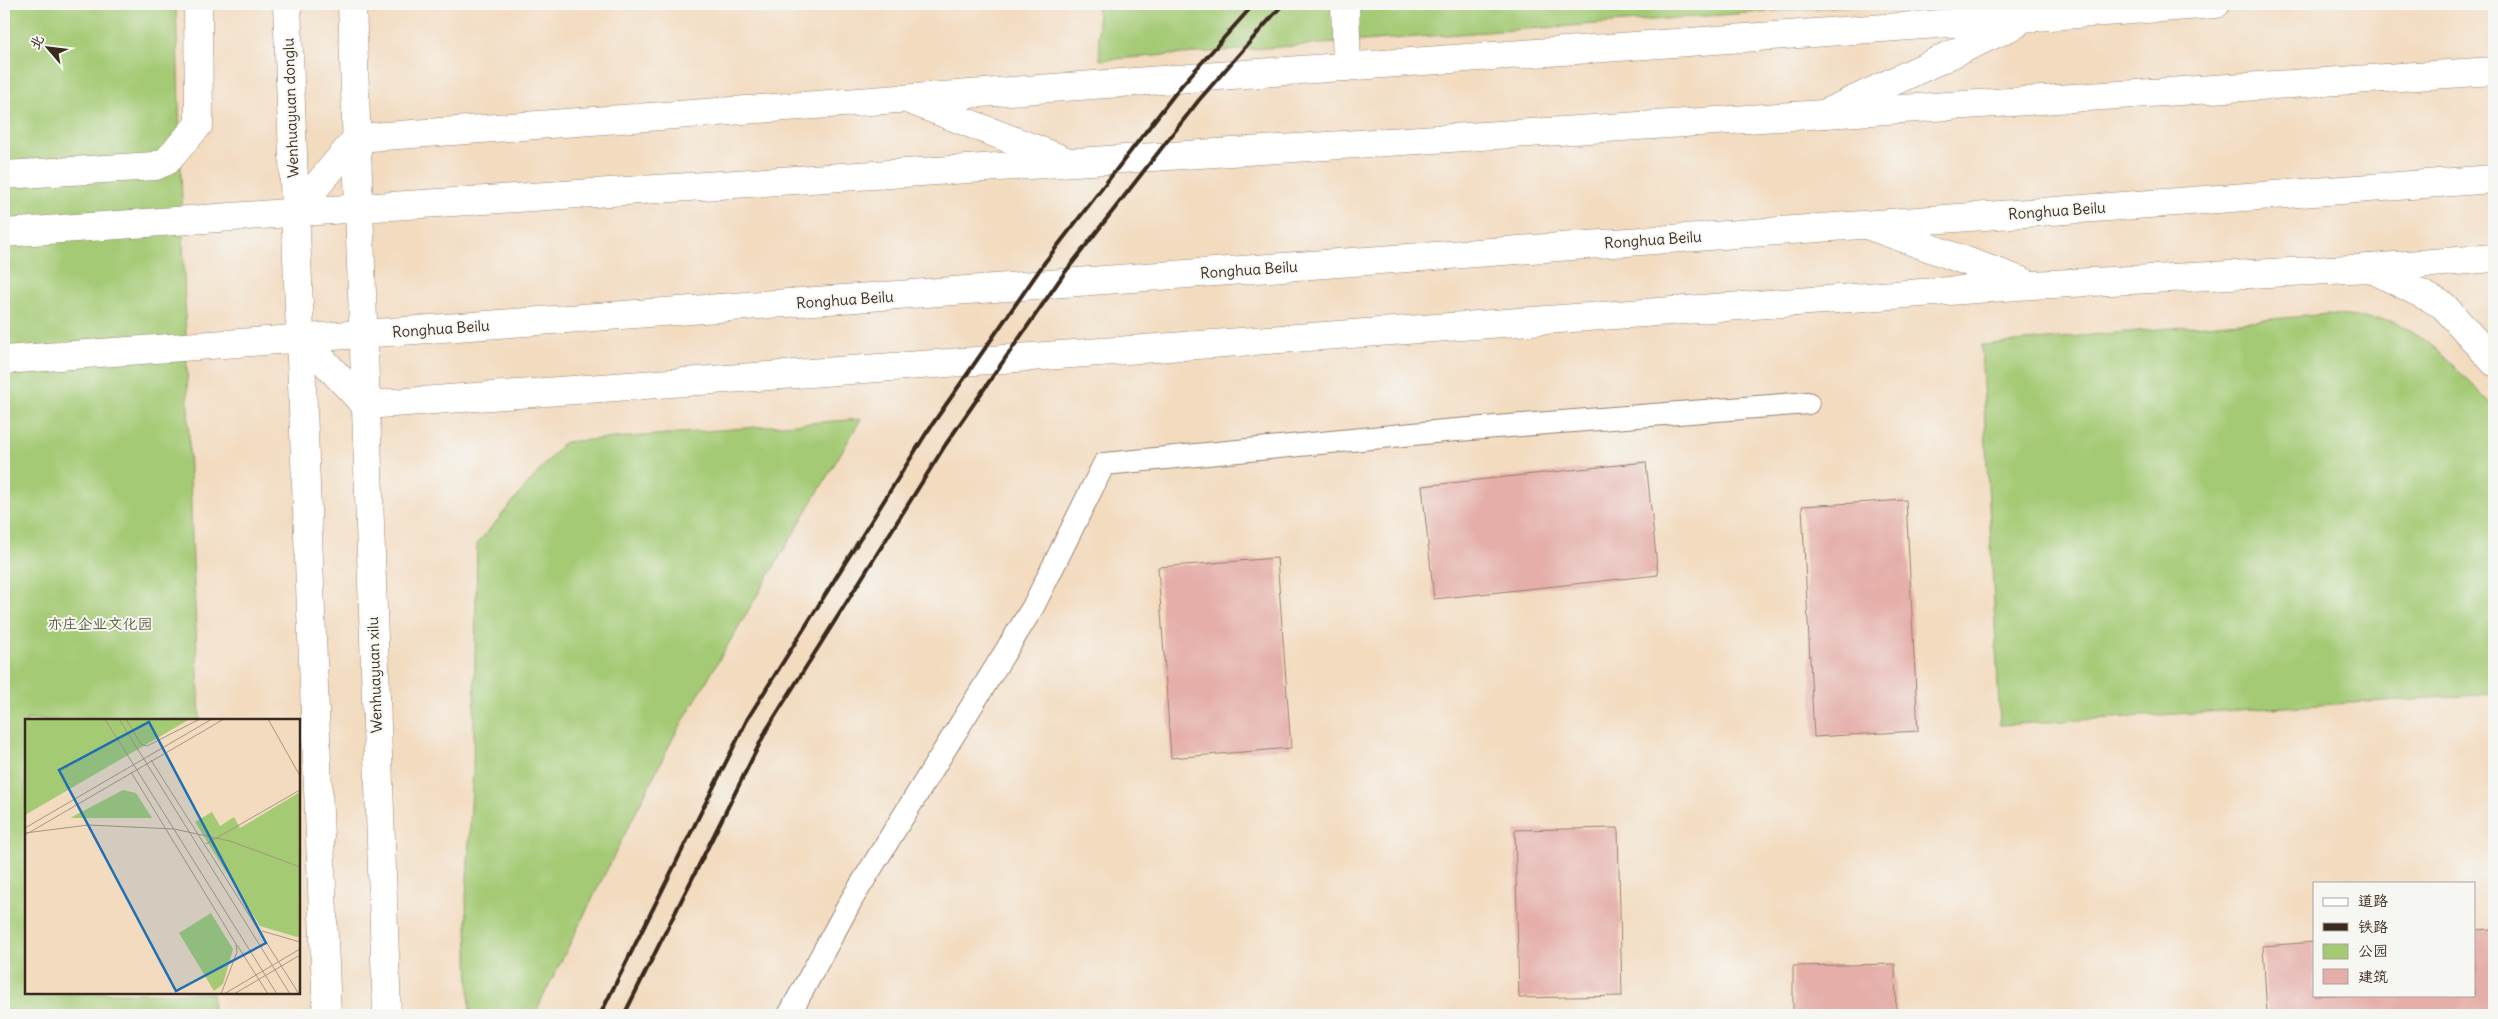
<svg xmlns="http://www.w3.org/2000/svg" width="2498" height="1019" viewBox="0 0 2498 1019" font-family="Delius,'LXGW WenKai TC',sans-serif">
<style>
.green{fill:#a4ca74;stroke:#707a49}
.building{fill:#e5aea9}
.lines{fill:none;stroke-linecap:round;stroke-linejoin:round}
.service-casing{stroke:#97826f;stroke-width:24}
.minor-casing{stroke:#97826f;stroke-width:29}
.tertiary-casing{stroke:#97826f;stroke-width:29}
.secondary-casing{stroke:#97826f;stroke-width:29}
.primary-casing{stroke:#97826f;stroke-width:29}
.service{stroke:#fff;stroke-width:22}
.minor{stroke:#fff;stroke-width:28}
.tertiary{stroke:#fff;stroke-width:28}
.secondary{stroke:#fff;stroke-width:28}
.primary{stroke:#fff;stroke-width:28}
.rail{stroke:#3b2a1e;stroke-width:4}
.labels{text-anchor:middle;stroke-width:4;stroke-linejoin:round;paint-order:stroke}
.street-label{font-size:15px;fill:#3b2a1e;stroke:#f6f6f2}
.park-label{font-size:15px;fill:#5a5a38;stroke:#f6f6f2}
.inset-road{fill:none;stroke:#a9947f;stroke-width:1}
.view{fill:#1f6fb2;fill-opacity:0.15;stroke:#1f6fb2;stroke-width:2.5}
.inset-edge{fill:none;stroke:#3b2a1e;stroke-width:2.5}
</style>
<rect width="100%" height="100%" fill="#f6f6f2"/>
<filter id="ink" filterUnits="userSpaceOnUse"><feTurbulence type="fractalNoise" baseFrequency=".02" numOctaves="2"/><feDisplacementMap in="SourceGraphic" scale="10" xChannelSelector="R" yChannelSelector="G"/><feConvolveMatrix kernelMatrix="1 2 1 2 8 2 1 2 1" color-interpolation-filters="sRGB"/></filter>
<filter id="wash" filterUnits="userSpaceOnUse"><feTurbulence type="fractalNoise" baseFrequency=".0096" numOctaves="4" result="noise"/><feDisplacementMap in="SourceGraphic" scale="20" xChannelSelector="R" yChannelSelector="G"/><feGaussianBlur stdDeviation="1.12" result="paint"/><feColorMatrix in="noise" values="0 0 0 0 0 0 0 0 0 0 0 0 0 0 0 0 0 1.4 0 .05"/><feComposite in="paint" operator="in"/></filter>
<g filter="url(#wash)">
<rect width="100%" height="100%" fill="#f3dbc0"/>
<g class="green">
<polygon points="4,4 176,4 192,539 200,720 26,720 26,993 212,993 213,1015 4,1015"/>
<polygon points="1097,4 1872,4 1100,60"/>
<polygon points="2329,314 2394,321 2432,345 2494,406 2494,694 2000,725 1981,345"/>
<polygon points="861,419 673,738 534,1015 470,1015 466,897 473,771 477,544 564,442"/>
</g>
<g id="blocks">
<g class="building">
<polygon points="1646,462 1658,575 1434,599 1422,486"/>
<polygon points="1906,500 1918,731 1814,737 1802,506"/>
<polygon points="1277,558 1291,748 1171,758 1158,567"/>
<polygon points="1618,828 1622,996 1519,998 1515,830"/>
<polygon points="2494,929 2494,1015 2267,1015 2263,946 2314,942 2314,995 2474,995 2474,930"/>
<polygon points="1895,964 1896,1015 1793,1015 1793,966"/>
</g>
</g>
</g>
<g filter="url(#ink)">
<use href="#blocks" fill-opacity="0" stroke="#97826f" stroke-width="1"/>
<g class="lines">
<g class="service-casing">
<polyline id="service" points="789,1015 852,899 1033,607 1104,464 1444,431 1808,403"/>
</g>
<g class="minor-casing">
<polyline id="minor" points="1345,4 1347,67"/>
</g>
<g class="tertiary-casing">
<g id="tertiary">
<polyline points="912,101 1069,162"/>
<polyline points="1824,114 2016,24"/>
<polyline points="4,175 155,166 167,161 199,124 198,4"/>
<polyline points="294,213 357,138 2216,4"/>
<polyline points="1867,225 2024,282"/>
<polyline points="2370,268 2494,258"/>
<polyline points="302,338 365,405 2032,285 2370,268 2443,305 2494,362"/>
</g>
</g>
<g class="secondary-casing">
<g id="secondary">
<polyline points="287,4 327,1015"/>
<polyline points="352,4 387,1015"/>
</g>
</g>
<g class="primary-casing">
<g id="primary">
<polyline points="4,233 360,208 2494,71"/>
<polyline points="4,360 2494,179"/>
</g>
</g>
<use href="#service" class="service"/>
<use href="#minor" class="minor"/>
<use href="#tertiary" class="tertiary"/>
<use href="#secondary" class="secondary"/>
<use href="#primary" class="primary"/>
<g class="rail">
<polyline points="600,1015 748,718 927,432 1045,262 1181,86 1254,4"/>
<polyline points="624,1015 767,729 946,444 1063,275 1199,100 1283,4"/>
</g>
</g>
</g>
<g class="labels">
<g class="street-label">
<text transform="translate(291 108) rotate(-92)" y="5">Wenhuayuan donglu</text>
<text transform="translate(2057 211) rotate(-4)" y="5">Ronghua Beilu</text>
<text transform="translate(1653 240) rotate(-4)" y="5">Ronghua Beilu</text>
<text transform="translate(1249 270) rotate(-4)" y="5">Ronghua Beilu</text>
<text transform="translate(845 300) rotate(-4)" y="5">Ronghua Beilu</text>
<text transform="translate(441 329) rotate(-4)" y="5">Ronghua Beilu</text>
<text transform="translate(375 675) rotate(-92)" y="5">Wenhuayuan xilu</text>
</g>
<g class="park-label">
<text x="100" y="629">亦庄企业文化园</text>
</g>
</g>
<g transform="translate(25 719)">
<rect width="275" height="275" fill="#f3dbc0"/>
<path d="M0 0H165L0 96ZM98 71 111 74 127 99H45ZM275 73V217L272 218 235 207 170 103 187 93 195 107 209 98 215 109ZM186 194 208 230 198 265 189 272 154 214Z" fill="#a4ca74"/>
<path class="inset-road" d="M80 0 252 275M94 0 265 275M101 0 116 25 122 27 175 0M243 0 275 57M126 41 274 275M106 53 211 225 212 233 196 275M0 109 187 0M0 114 63 106 149 110 205 122 275 148M0 116 199 0M181 125 275 71M237 212 275 223M212 226 243 275M199 275 275 230M209 275 275 236"/>
<path class="view" d="M124 3 241 224 151 272 34 51Z"/>
<rect width="275" height="275" class="inset-edge"/>
</g>
<rect width="2498" height="1019" fill="none" stroke="#f6f6f2" stroke-width="20"/>
<rect x="2313" y="882" width="162" height="115" fill="#f6f6f2" stroke="#aba49d"/>
<rect x="2323" y="898" width="25" height="8" fill="#ffffff" stroke="#aba49d"/>
<text x="2358" y="906" font-size="15" fill="#3b2a1e">道路</text>
<rect x="2323" y="923" width="25" height="8" fill="#3b2a1e" stroke="#aba49d"/>
<text x="2358" y="932" font-size="15" fill="#3b2a1e">铁路</text>
<rect x="2323" y="944" width="25" height="15" fill="#a4ca74" stroke="#aba49d"/>
<text x="2358" y="956" font-size="15" fill="#3b2a1e">公园</text>
<rect x="2323" y="969" width="25" height="15" fill="#e5aea9" stroke="#aba49d"/>
<text x="2358" y="982" font-size="15" fill="#3b2a1e">建筑</text>
<g transform="translate(48 48) rotate(298)" stroke="#f6f6f2" stroke-width="4" paint-order="stroke">
<path d="M0-4L9 19L0 12L-9 19Z" fill="#3b2a1e"/>
<text y="-8" font-size="14" font-weight="bold" text-anchor="middle" fill="#3b2a1e">北</text>
</g>
</svg>
